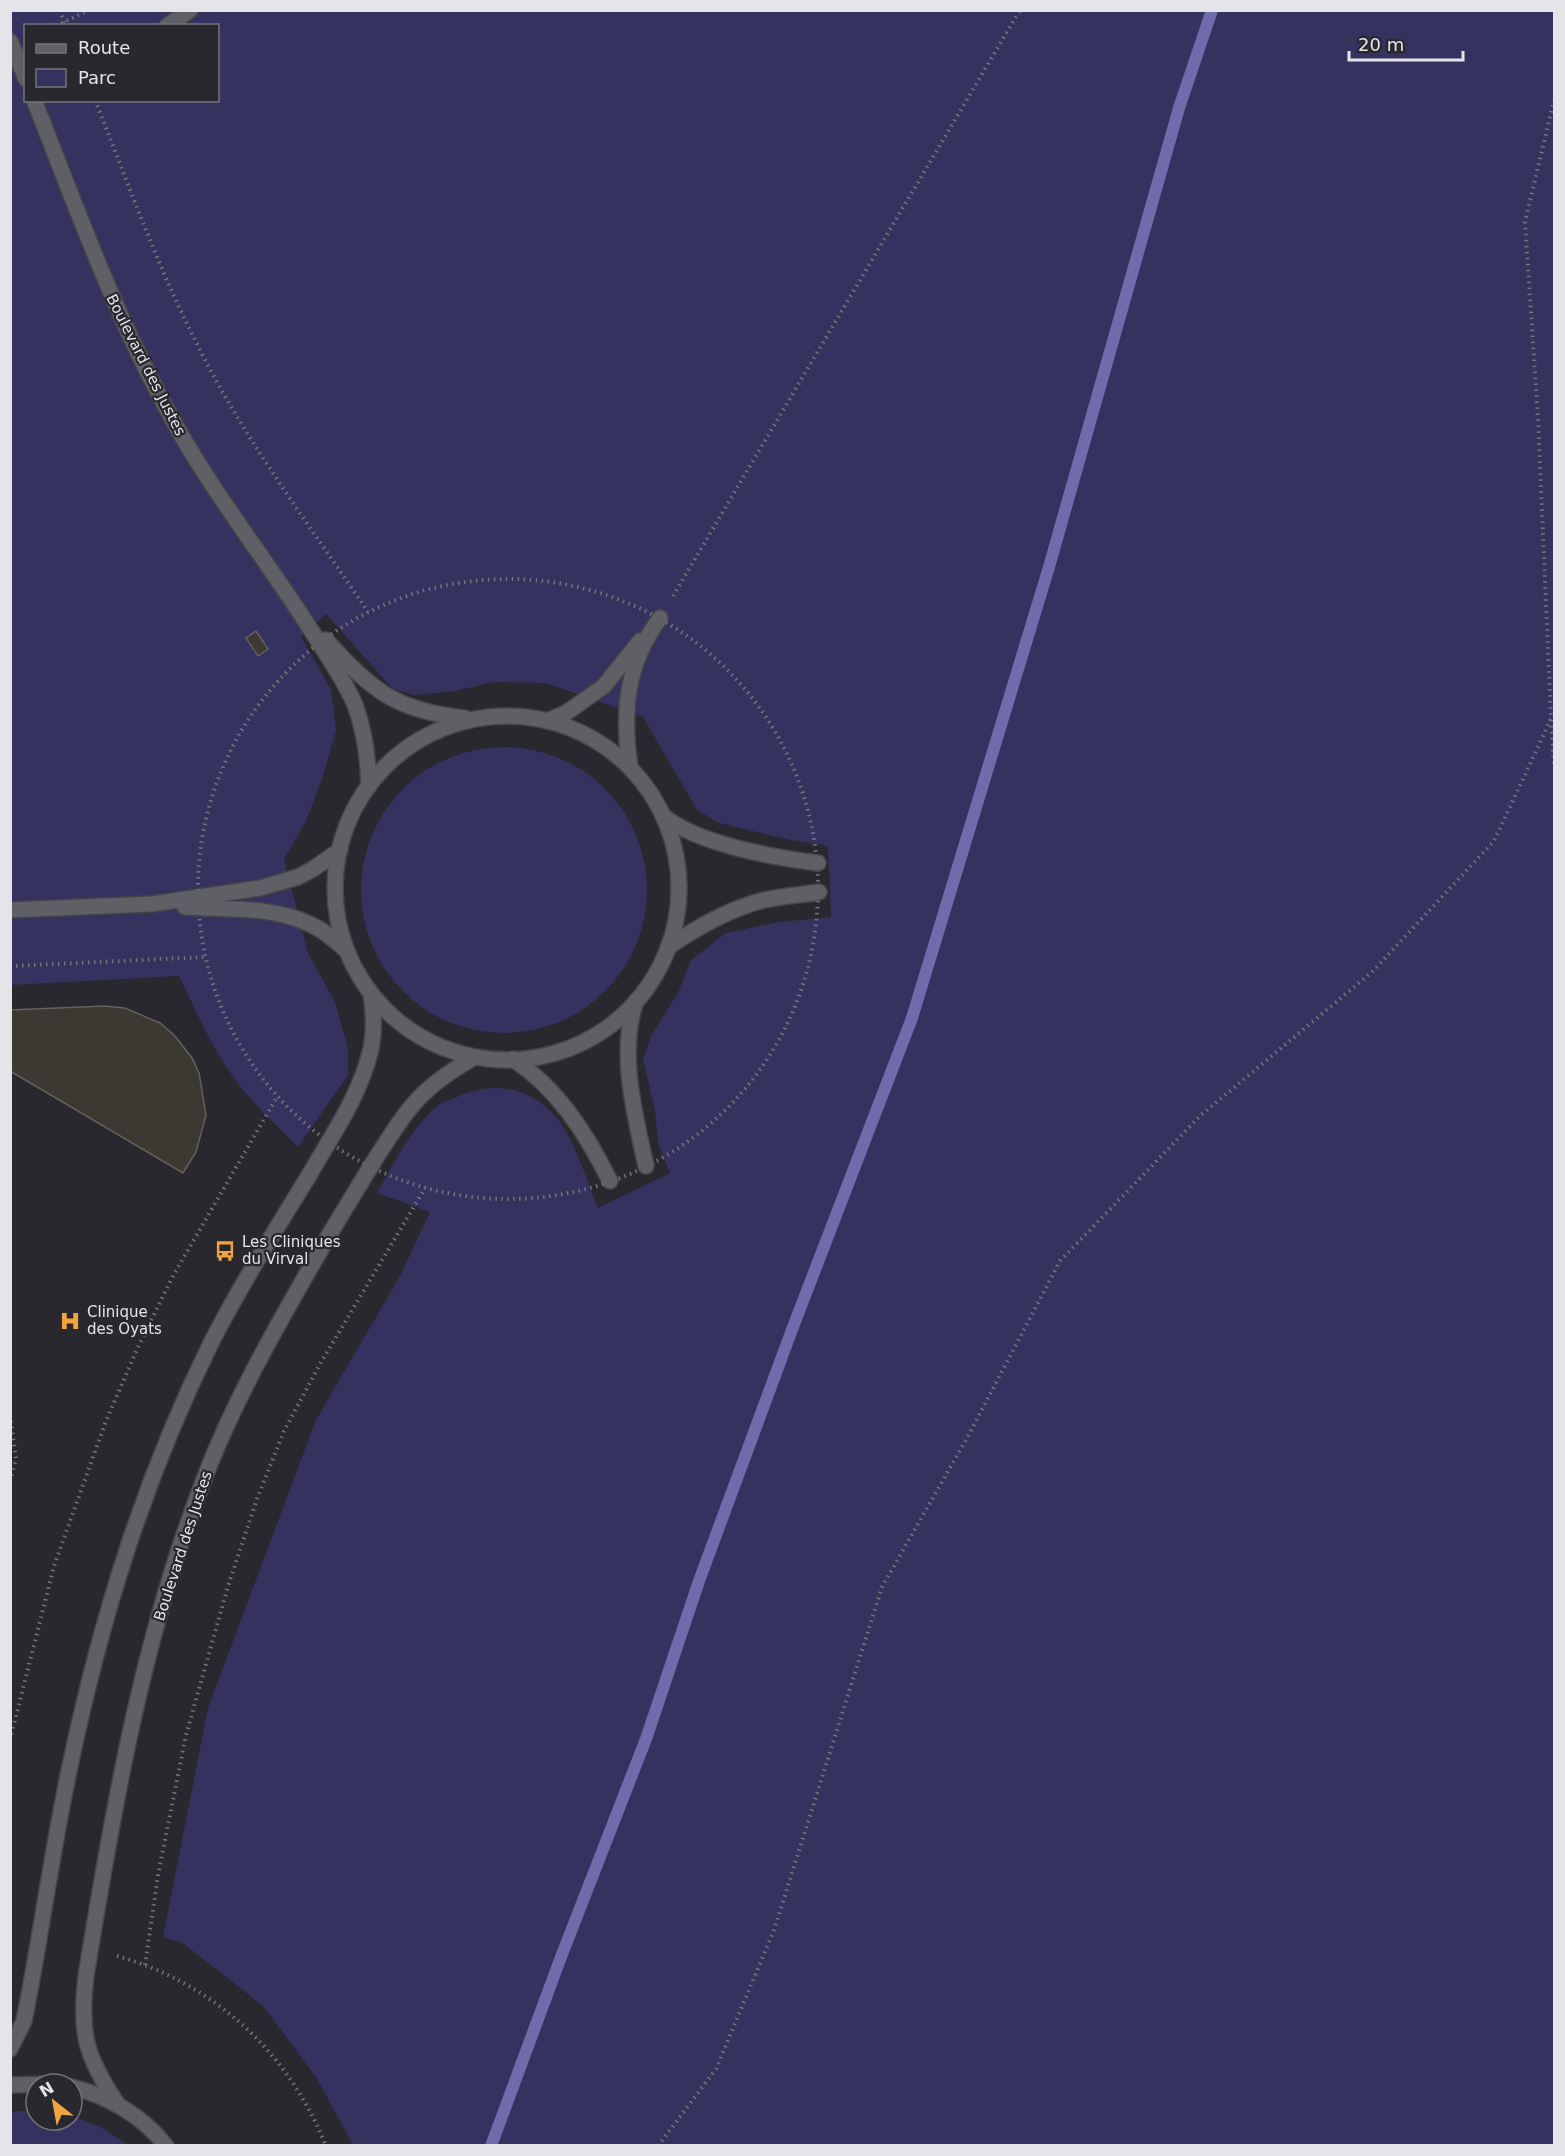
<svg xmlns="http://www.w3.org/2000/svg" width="1565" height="2156" viewBox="0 0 1565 2156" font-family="'DejaVu Sans',sans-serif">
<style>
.green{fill:#353260;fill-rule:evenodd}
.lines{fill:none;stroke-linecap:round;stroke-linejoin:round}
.stream{stroke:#6e6cab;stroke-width:12}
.building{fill:#3c3832;stroke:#65605b;stroke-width:1.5}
.service-casing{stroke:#444449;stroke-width:18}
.minor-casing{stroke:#444449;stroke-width:18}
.tertiary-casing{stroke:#444449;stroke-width:18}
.path{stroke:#747479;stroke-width:4;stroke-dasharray:1.5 4.5;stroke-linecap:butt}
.service{stroke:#5f5f66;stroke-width:15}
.minor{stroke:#5f5f66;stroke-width:15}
.tertiary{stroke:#5f5f66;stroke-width:15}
.labels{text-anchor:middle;stroke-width:4.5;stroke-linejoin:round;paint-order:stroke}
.street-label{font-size:15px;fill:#e5e5e9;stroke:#28282e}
.poi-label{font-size:15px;fill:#e5e5e9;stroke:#28282e;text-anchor:start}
</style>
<rect width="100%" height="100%" fill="#28282e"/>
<g class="green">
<path d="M10 11H1554V2145H353L316 2077 263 2006 183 1943 163 1937 208 1708 316 1420 400 1276 430 1212 377 1193C394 1163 410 1130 436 1107 442 1102 450 1100 457 1097 493 1081 529 1086 556 1117 573 1136 588 1183 598 1208L670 1173 658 1143 655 1110 643 1059 651 1036 678 993 691 960 726 933 779 922 831 917 828 846 790 840 719 823 697 810 643 717 546 683 493 682 456 691 415 695 393 689 326 614 301 637 331 689 336 730 323 776 306 821 284 859 308 953 335 1002 348 1048V1075L298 1147C275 1124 250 1101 232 1075 210 1044 195 1009 179 976L11 985ZM26 26H218V100H26Z"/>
<circle cx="504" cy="890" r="143"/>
<polygon points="19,2111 36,2111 36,2120 72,2120 72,2116 101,2127 128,2145 11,2145 11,2113"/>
</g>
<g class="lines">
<polyline class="stream" points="491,2146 561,1957 646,1739 699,1581 793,1327 912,1018 1049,567 1179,108 1212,10"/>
</g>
<g class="building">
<polygon points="256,631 268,649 258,656 246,638"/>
<polygon points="104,1006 125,1008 160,1023 175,1036 192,1058 199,1073 206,1115 196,1152 183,1173 10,1071 10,1010"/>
</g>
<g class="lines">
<g class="service-casing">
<polyline id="service" points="167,26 190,10"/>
</g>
<g class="minor-casing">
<g id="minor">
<polyline points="547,721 566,713 604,686 640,641"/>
<path d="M630 767C622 712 626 664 660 618"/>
<path d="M664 817C702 845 771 857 818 863"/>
<path d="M185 907C231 910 280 905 321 930 330 936 339 944 347 951"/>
<polyline points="10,910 152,904 260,888 298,877 313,869 340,850"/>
<path d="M668 947C698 927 729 909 764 900 782 896 801 895 819 892"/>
<path d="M636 1001C618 1053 635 1115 646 1166"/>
<path d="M513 1059C558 1089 586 1133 610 1181"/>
</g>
</g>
<g class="tertiary-casing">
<g id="tertiary">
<polyline points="10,41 26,79"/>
<path d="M34 100C77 209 116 319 174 422 213 493 265 558 309 627 325 652 343 677 355 705 365 731 368 758 369 785"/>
<path d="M326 640C372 690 395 711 465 718"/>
<circle cx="507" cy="888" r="172"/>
<path d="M10 2049 24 2021C41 1936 52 1850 70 1766 101 1618 144 1479 211 1343 241 1284 277 1228 311 1172 333 1134 359 1096 370 1053 375 1033 374 1013 371 993"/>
<polyline points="10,2085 53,2084"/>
<path d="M72 2087C108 2096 143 2116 166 2146"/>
<path d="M118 2105C86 2057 79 2034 86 1976 114 1803 144 1628 210 1464 242 1385 286 1310 328 1237 344 1210 360 1184 376 1158 391 1135 405 1111 425 1092 440 1078 457 1067 475 1057"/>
</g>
</g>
<g class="path">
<polyline points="60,10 66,26"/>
<polyline points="56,26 89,10"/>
<path d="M95 100C127 180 156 263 195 340 242 436 308 523 368 612"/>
<circle cx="508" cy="889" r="310"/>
<polyline points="673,596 1020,10"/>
<polyline points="1551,720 1554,768"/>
<polyline points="10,966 205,957"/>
<polyline points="10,1415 16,1459 10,1480"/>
<polyline points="10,1740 54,1566 106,1421 138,1347 174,1274 277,1097"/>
<path d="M117 1956C214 1983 289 2053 326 2146"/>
<polyline points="145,1965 158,1875 186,1735 228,1586 257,1499 284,1431 320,1364 425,1188"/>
<polyline points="658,2146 716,2069 774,1930 882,1587 967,1438 1060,1261 1200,1116 1372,972 1494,841 1551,719 1538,418 1525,222 1554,100"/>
</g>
<use href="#service" class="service"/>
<use href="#minor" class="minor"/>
<use href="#tertiary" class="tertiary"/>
</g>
<defs>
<g id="bus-bare" transform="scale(1.62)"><path d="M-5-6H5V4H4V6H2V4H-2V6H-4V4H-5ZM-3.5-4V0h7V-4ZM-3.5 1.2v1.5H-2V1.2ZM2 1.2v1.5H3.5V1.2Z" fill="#f1a540" stroke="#28282e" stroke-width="2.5" paint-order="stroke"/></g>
<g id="hospital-bare" transform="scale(1.62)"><path d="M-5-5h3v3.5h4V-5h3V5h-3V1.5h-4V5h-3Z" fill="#f1a540" stroke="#28282e" stroke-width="2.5" paint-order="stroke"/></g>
</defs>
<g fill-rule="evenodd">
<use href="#bus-bare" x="225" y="1251"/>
<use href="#hospital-bare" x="70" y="1321"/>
</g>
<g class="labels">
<g class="street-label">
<text transform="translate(146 365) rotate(63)" y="5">Boulevard des Justes</text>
<text transform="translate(183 1546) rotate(-72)" y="5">Boulevard des Justes</text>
</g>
<g class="poi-label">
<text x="242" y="1247">Les Cliniques<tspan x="242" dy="17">du Virval</tspan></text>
<text x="87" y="1317">Clinique<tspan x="87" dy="17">des Oyats</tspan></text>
</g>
</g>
<rect width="1565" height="2156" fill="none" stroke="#e5e5e9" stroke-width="24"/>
<rect x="24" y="24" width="195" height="78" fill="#28282e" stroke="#747479" stroke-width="1.5"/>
<rect x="36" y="44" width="30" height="9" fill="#5f5f66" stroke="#747479" stroke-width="1.5"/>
<text x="78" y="54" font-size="18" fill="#e5e5e9">Route</text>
<rect x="36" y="69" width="30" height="18" fill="#353260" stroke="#747479" stroke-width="1.5"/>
<text x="78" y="84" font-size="18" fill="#e5e5e9">Parc</text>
<g transform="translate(54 2102) rotate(329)"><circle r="28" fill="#28282e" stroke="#747479" stroke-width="1.5"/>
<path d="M0-4.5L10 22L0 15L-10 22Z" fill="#f1a540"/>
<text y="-9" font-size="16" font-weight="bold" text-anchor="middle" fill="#e5e5e9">N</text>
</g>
<path d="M1349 51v9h114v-9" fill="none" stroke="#e5e5e9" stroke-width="3"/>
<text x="1358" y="51" font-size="18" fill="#e5e5e9" stroke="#28282e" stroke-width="4.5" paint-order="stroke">20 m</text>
</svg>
